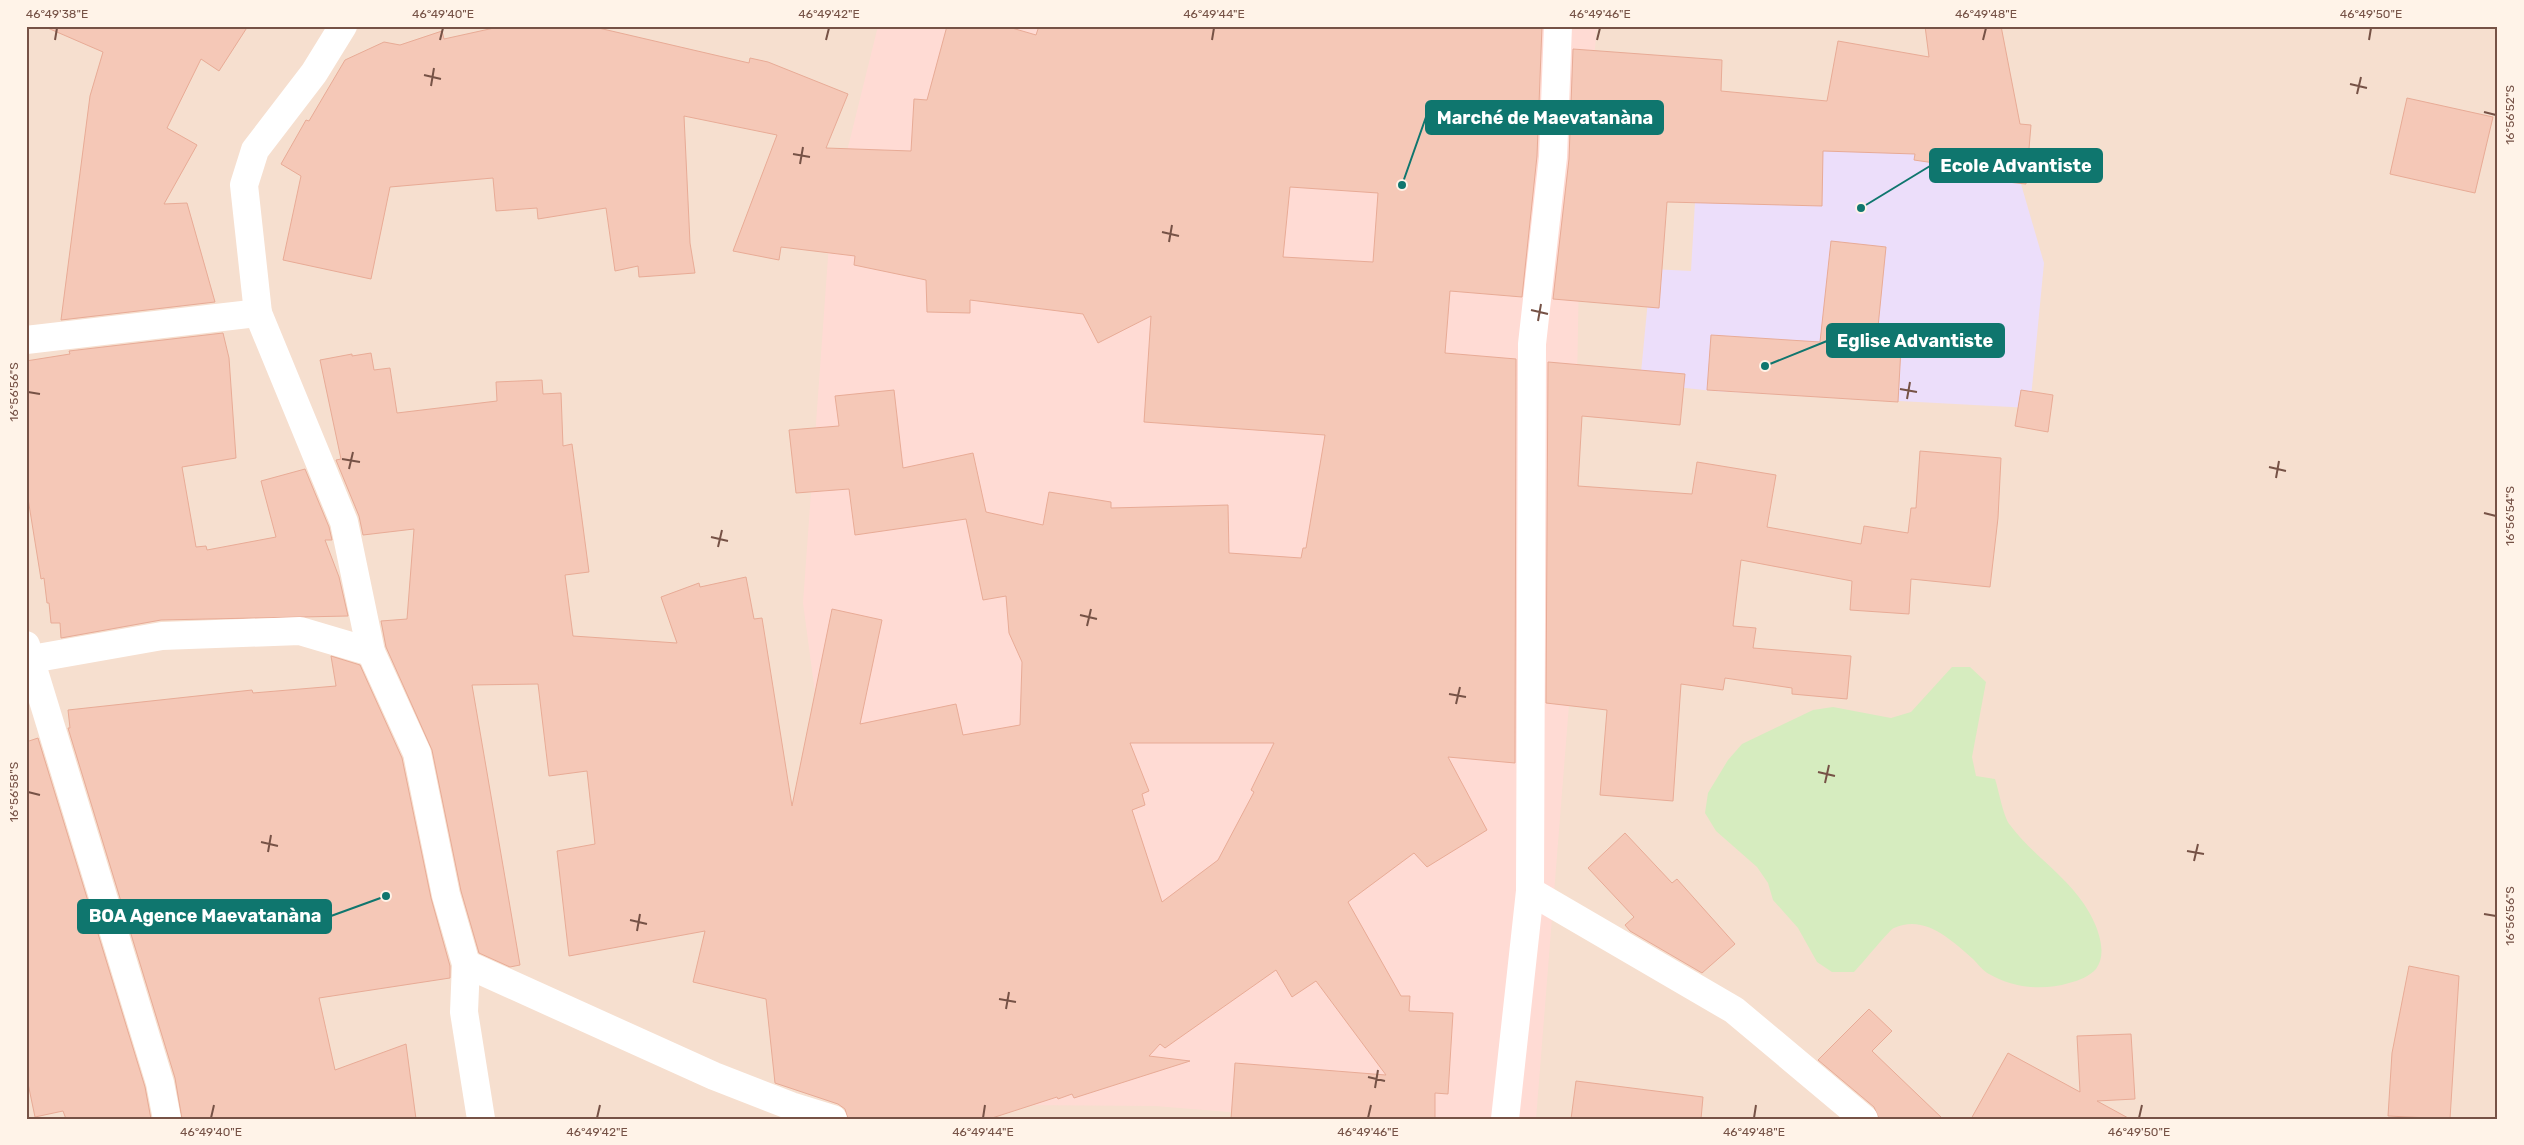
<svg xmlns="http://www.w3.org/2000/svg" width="2524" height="1145" viewBox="0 0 2524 1145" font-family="Rubik,sans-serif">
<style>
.residential{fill:#f6dfcf}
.commercial{fill:#ffdbd4}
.education{fill:#ecdefa}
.green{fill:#d6ecbf}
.building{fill:#f5c8b7;stroke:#e8ab96;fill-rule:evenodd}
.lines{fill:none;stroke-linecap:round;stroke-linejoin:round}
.minor{stroke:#fff;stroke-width:28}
.ticks{fill:none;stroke:#765246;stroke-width:2}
.leader{fill:none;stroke:#0f766e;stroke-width:2}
.callout-dot{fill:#0f766e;stroke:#fff3e8;stroke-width:2}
.callout{fill:#0f766e;stroke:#0f766e;stroke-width:2}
.callout-label{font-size:18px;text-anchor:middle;font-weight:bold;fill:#fff}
.neatline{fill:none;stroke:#765246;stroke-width:2}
.ticks-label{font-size:12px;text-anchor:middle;fill:#765246}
</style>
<rect width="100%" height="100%" fill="#feefe1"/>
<rect class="residential" x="26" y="26" width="2472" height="1093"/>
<polygon class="commercial" points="878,26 1597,26 1580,215 1572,667 1536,1119 1317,1119 1155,1106 870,1104 803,603 831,216"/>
<polygon class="education" points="1700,116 2012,153 2044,263 2030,408 1713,391 1640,383 1651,269 1691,271"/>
<path class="green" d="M1952 667H1970L1986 682 1972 757 1976 776 1995 779C1999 791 2003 816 2010 825 2030 852 2058 870 2078 896 2092 913 2111 949 2096 969 2090 976 2078 981 2069 983 2043 991 2013 988 1989 974 1983 971 1978 964 1973 959 1951 940 1925 914 1894 928 1890 929 1862 964 1854 972H1832L1817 962 1798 928 1773 900 1768 883 1757 867 1716 831 1705 813 1708 793 1728 760 1742 744 1813 710 1833 707 1891 718 1911 712Z"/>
<g class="building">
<polygon points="43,26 248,26 219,71 201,59 167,128 197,145 164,204 187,203 215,302 61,320 90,96 103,52"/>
<path d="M503 26H590L749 63 750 58 768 62 848 94 826 148 911 151 914 99 927 100 947 26H1005L1036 35 1039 26H1542L1537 156 1522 297 1450 291 1445 353 1516 359 1515 763 1448 757 1487 830 1427 867 1414 853 1348 902 1401 996H1410L1409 1011 1453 1013 1448 1094 1435 1093V1119H1231L1235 1063 1386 1075 1316 981 1292 997 1276 970 1165 1048 1160 1044 1149 1056 1190 1061 1074 1098 1072 1094 1058 1099 1057 1097 989 1119H848L845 1109 838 1104 775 1083 766 999 693 982 705 931 569 956 557 851 595 844 587 771 549 776 538 684 472 685 520 965 510 967 479 953 461 891 432 750 386 647 381 621 407 619 414 529 363 535 359 516 336 460 341 459 320 360 352 354V356L371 353 374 370 390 368 397 413 497 401 496 382 542 380 543 394 561 393 563 446 572 444 589 572 565 575 573 636 677 643 661 597 699 583 700 587 746 577 754 619 762 618 792 806 832 609 882 620 860 724 956 704 963 735 1020 725 1022 662 1009 633 1006 596 983 600 966 519 855 535 849 489 796 493 789 430 839 426 835 396 894 390 903 468 973 453 986 512 1043 525 1049 492 1111 502V508L1228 505 1229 553 1301 558 1303 548H1306L1325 435 1144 422 1151 316 1098 343 1083 314 970 300V313L927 312 926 280 854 265 855 256 781 247 779 260 733 251 777 135 684 116 690 243 695 273 639 277 638 266 615 271 606 208 538 219 537 208 496 211 493 178 390 187 371 279 283 260 301 176 281 164 306 120 309 121 345 60 384 42 400 45 442 31 444 39ZM1290 187 1378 193 1373 262 1283 257ZM1130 743H1274L1251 790 1254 792 1218 860 1162 902 1132 810 1145 805 1142 794 1149 791Z"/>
<polygon points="1925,26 2001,26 2020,124 2031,125 2026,184 1961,177 1962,167 1914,160 1915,154 1823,151 1822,206 1667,202 1659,308 1553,299 1569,159 1573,49 1722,60 1721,91 1827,101 1838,41 1929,57"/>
<polygon points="2407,98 2493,117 2475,193 2390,174"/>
<polygon points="1831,241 1886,247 1876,347 1901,348 1898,402 1707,390 1711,335 1820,342"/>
<polygon points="223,333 229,358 236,458 182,467 196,547 206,546 207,550 276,537 261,481 305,469 329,527 332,540 325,540 339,577 348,616 161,620 61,638 60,623 51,623 49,603 47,603 44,578 41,579 26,486 26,361 70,354 69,351"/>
<polygon points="1548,362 1685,374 1680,425 1582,416 1578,486 1692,494 1697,462 1776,475 1767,527 1861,544 1864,526 1908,533 1911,508 1916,508 1920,451 2001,458 1998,518 1990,587 1911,579 1909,614 1850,610 1852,581 1741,560 1733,626 1756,628 1753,648 1851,656 1847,699 1792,694 1792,688 1725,678 1723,690 1681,684 1673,801 1600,795 1607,710 1546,703"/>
<polygon points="2021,390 2053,395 2048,432 2015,426"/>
<polygon points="331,656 360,665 402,758 431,898 450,966 450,978 319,998 335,1070 406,1044 416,1119 182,1119 175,1078 68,728 70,728 68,710 252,690 253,693 336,686"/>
<polygon points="38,738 145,1087 151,1119 66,1119 63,1111 35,1117 26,1074 26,742"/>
<polygon points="1625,833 1672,883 1677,879 1735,944 1702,973 1630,931 1625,925 1634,917 1588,868"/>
<polygon points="2409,966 2459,976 2450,1119 2388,1116 2392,1053"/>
<polygon points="1869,1009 1892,1031 1872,1051 1943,1119 1879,1119 1874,1107 1818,1060"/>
<polygon points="2131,1034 2135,1099 2097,1101 2130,1119 1971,1119 2008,1053 2080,1092 2077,1036"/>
<polygon points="1576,1081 1703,1097 1701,1119 1571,1119"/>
</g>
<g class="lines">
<g class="minor">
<polyline points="343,26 314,73 255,150 244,185 258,313 344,522 371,652 417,753 446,895 466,964 464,1012 481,1119"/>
<polyline points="26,340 258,313"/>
<polyline points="26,645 160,1083 167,1119"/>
<polyline points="26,660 162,636 300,631 371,652"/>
<polyline points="1530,891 1734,1010 1864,1119"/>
<polyline points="466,964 714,1076 791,1106 833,1119"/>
<polyline points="1505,1119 1530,891 1532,344 1553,157 1558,26"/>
</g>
</g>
<path class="ticks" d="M55 40 57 28M440 40 443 28M826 40 829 28M1212 40 1214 28M1597 40 1600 28M1983 40 1986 28M2369 40 2371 28M424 75 441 79M2350 84 2367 88M431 86 434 68M2357 94 2361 77M2484 112 2496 115M793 154 810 157M800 164 803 147M1162 232 1179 236M1169 242 1172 225M1531 310 1548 314M1538 321 1541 304M1900 389 1917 392M28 392 40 394M1907 399 1910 382M342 459 360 462M2269 467 2286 471M349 469 353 452M2276 478 2279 461M2484 513 2496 516M711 537 728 541M718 547 722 530M1080 615 1097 619M1087 626 1091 609M1449 694 1466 697M1456 704 1460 687M1818 772 1835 776M1825 783 1829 765M28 792 40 795M261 842 278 846M2187 851 2204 854M268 852 271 835M2194 861 2198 844M2484 914 2496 916M630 920 647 924M637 931 640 914M999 999 1016 1002M1006 1009 1009 992M1368 1077 1385 1081M1375 1088 1378 1070M211 1118 214 1105M597 1118 600 1105M983 1118 985 1105M1368 1118 1371 1105M1754 1118 1756 1105M2139 1118 2142 1105"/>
<path class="leader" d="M1402 185L1426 117M1861 208L1930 166M1765 366L1827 341M386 896L331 916"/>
<g class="callout-dot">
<circle cx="1402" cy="185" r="5"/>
<circle cx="1861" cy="208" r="5"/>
<circle cx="1765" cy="366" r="5"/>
<circle cx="386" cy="896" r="5"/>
</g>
<g class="callout">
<rect x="1426" y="101" width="237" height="33" rx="5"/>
<rect x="1930" y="149" width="172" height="33" rx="5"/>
<rect x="1827" y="324" width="177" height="33" rx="5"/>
<rect x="78" y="900" width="253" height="33" rx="5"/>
</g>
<g class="callout-label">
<text x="1545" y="124">Marché de Maevatanàna</text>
<text x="2016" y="172">Ecole Advantiste</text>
<text x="1915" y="347">Eglise Advantiste</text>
<text x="205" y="922">BOA Agence Maevatanàna</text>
</g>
<rect width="2524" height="1145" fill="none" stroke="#fff3e8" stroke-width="55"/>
<rect x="28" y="28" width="2468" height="1090" class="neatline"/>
<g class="ticks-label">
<text x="57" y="18">46°49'38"E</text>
<text x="443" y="18">46°49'40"E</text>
<text x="829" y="18">46°49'42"E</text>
<text x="1214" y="18">46°49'44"E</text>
<text x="1600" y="18">46°49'46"E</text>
<text x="1986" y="18">46°49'48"E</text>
<text x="2371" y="18">46°49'50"E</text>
<text transform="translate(2510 115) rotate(-90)" y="4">16°56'52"S</text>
<text transform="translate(14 392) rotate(-90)" y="4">16°56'56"S</text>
<text transform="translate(2510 516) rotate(-90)" y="4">16°56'54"S</text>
<text transform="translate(14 792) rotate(-90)" y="4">16°56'58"S</text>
<text transform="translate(2510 916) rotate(-90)" y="4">16°56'56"S</text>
<text x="211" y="1136">46°49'40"E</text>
<text x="597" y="1136">46°49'42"E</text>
<text x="983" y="1136">46°49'44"E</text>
<text x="1368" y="1136">46°49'46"E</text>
<text x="1754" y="1136">46°49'48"E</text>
<text x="2139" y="1136">46°49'50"E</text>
</g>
</svg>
